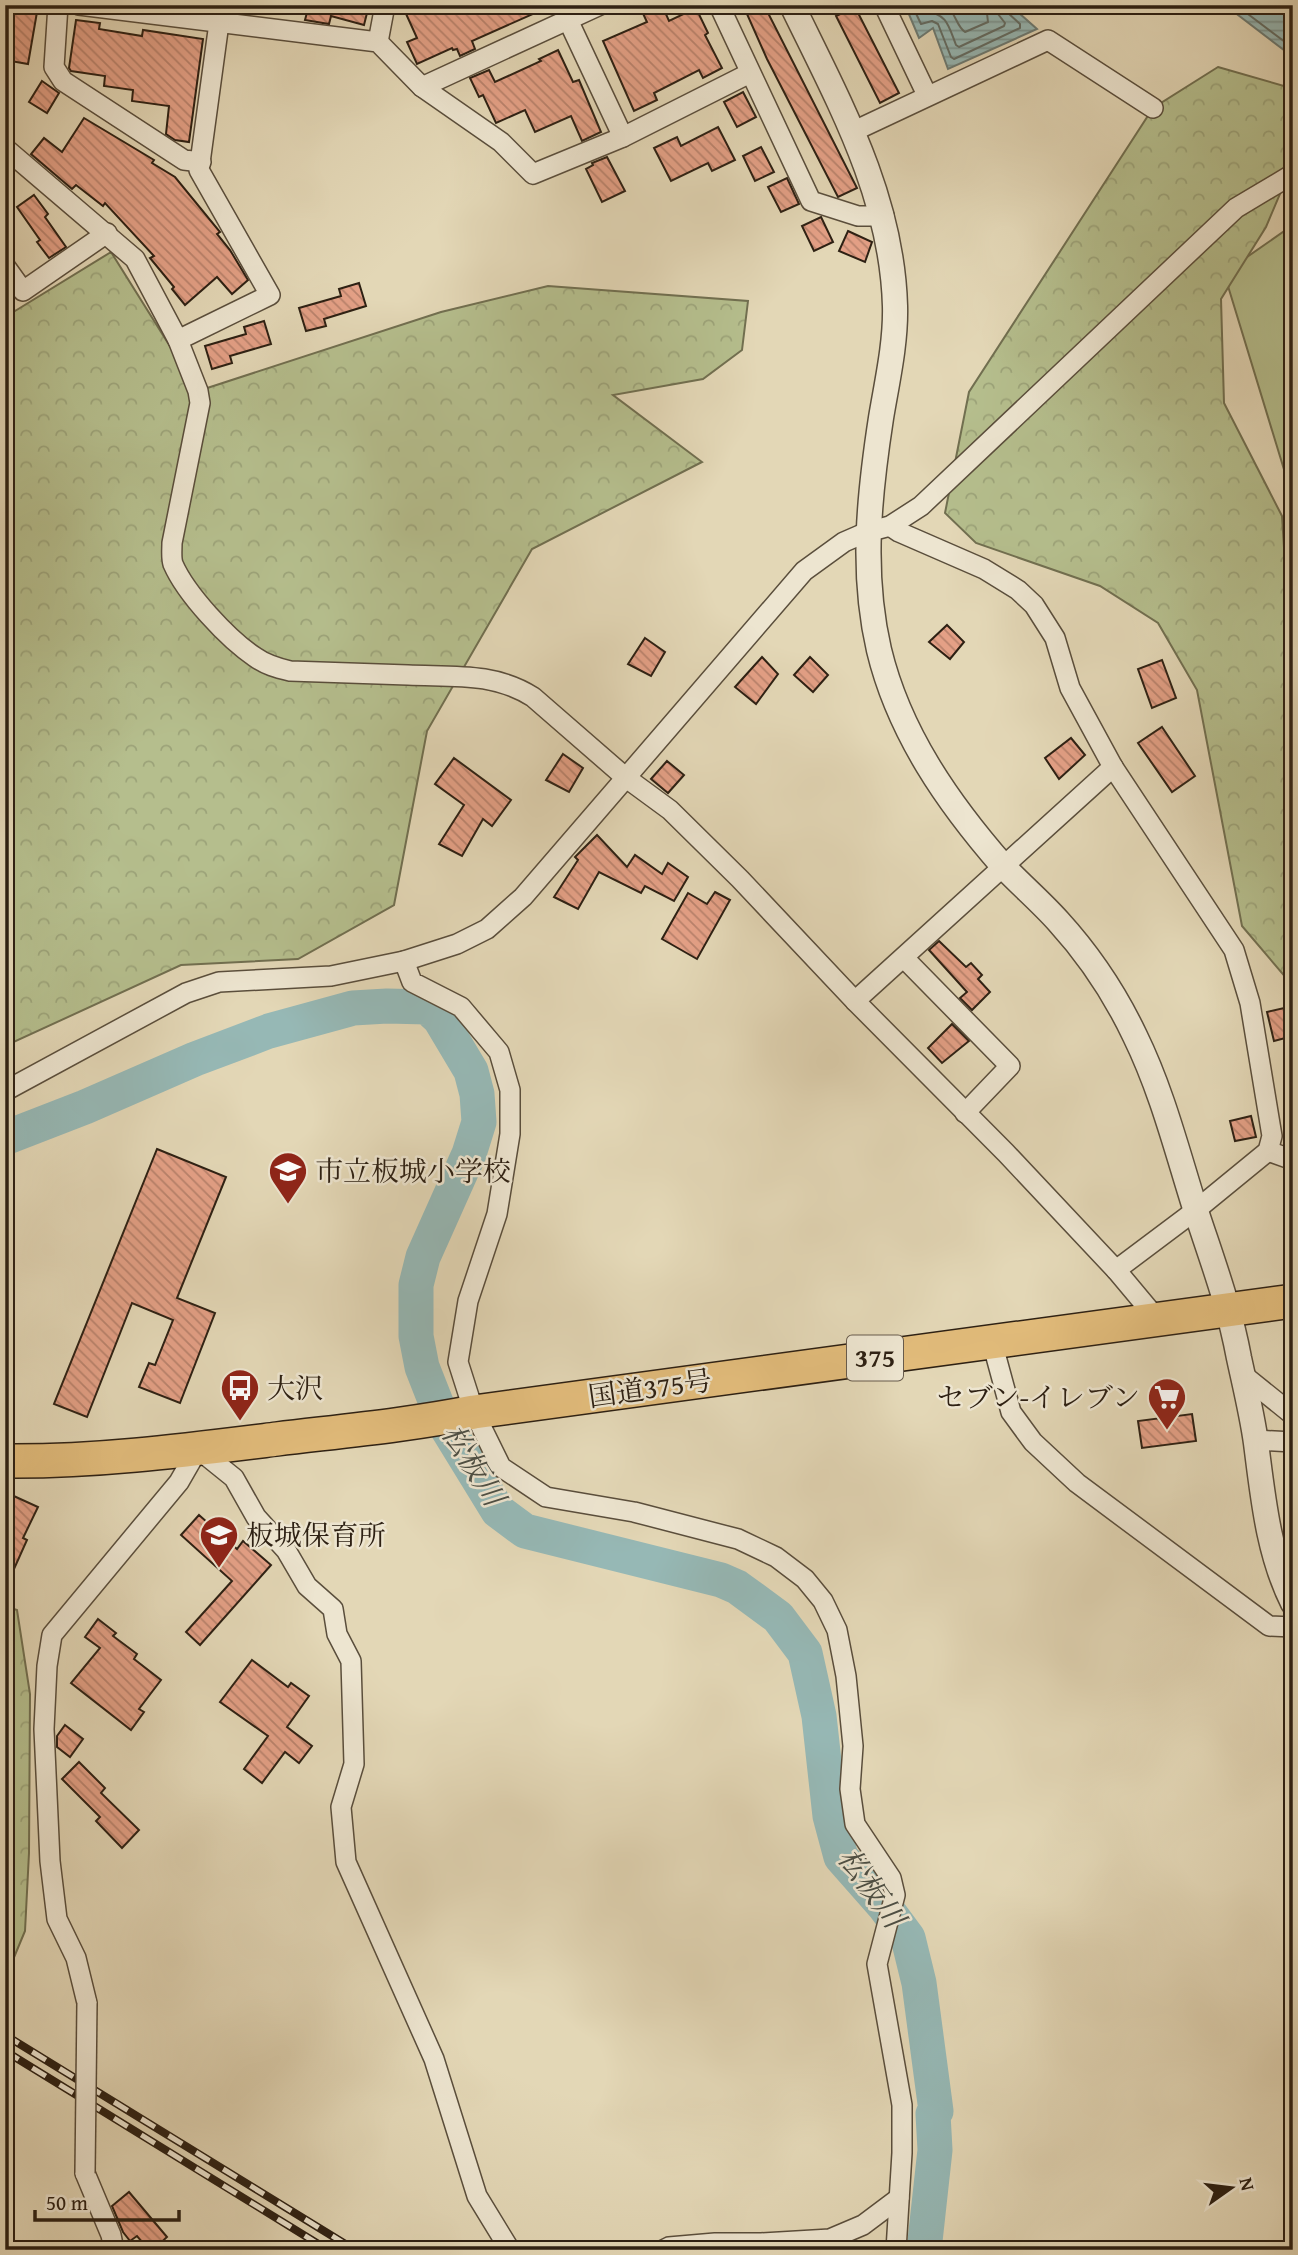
<svg xmlns="http://www.w3.org/2000/svg" width="1298" height="2255" viewBox="0 0 1298 2255" font-family="'Gentium Book Plus','Noto Serif JP',serif">
<style>
.grass{fill:#b5be8d;stroke:#716f50;stroke-width:2}
.forest{fill:url(#forest-crowns);stroke:#716f50;stroke-width:2}
.water{fill:url(#water-rules);stroke:#6c7b74;stroke-width:2}
.lines{fill:none;stroke-linecap:round;stroke-linejoin:round}
.shore{stroke:#626c64;stroke-width:2}
.river{stroke:#96b8b5;stroke-width:35}
.building{fill:url(#building-back-hatch);stroke:#2d2013;stroke-width:2}
.minor-casing{stroke:#5a4e3c;stroke-width:22}
.tertiary-casing{stroke:#5a4e3c;stroke-width:27}
.trunk-casing{stroke:#2d2013;stroke-width:36}
.minor{stroke:#ede5d0;stroke-width:19}
.tertiary{stroke:#ede5d0;stroke-width:24}
.trunk{stroke:#e2bc7b;stroke-width:33}
.rail-casing{stroke:#2d2013;stroke-width:8}
.rail{stroke:#ede5d0;stroke-width:5;stroke-dasharray:16;stroke-linecap:butt}
.minor-bridge-casing{stroke:#5a4e3c;stroke-width:22;stroke-linecap:butt}
.minor-bridge{stroke:#ede5d0;stroke-width:19}
.labels{text-anchor:middle;stroke-width:5;stroke-linejoin:round;paint-order:stroke}
.shield{fill:#ede5d0;stroke:#675b4c;stroke-width:2}
.shield-label{font-size:26px;font-weight:bold;fill:#2d2013}
.poi-label{font-size:28px;fill:#2d2013;stroke:#ede5d0;text-anchor:start}
.street-label{font-size:28px;fill:#2d2013;stroke:#ede5d0}
.water-label{font-size:30px;font-style:italic;fill:#4c4e44;stroke:#ede5d0}
</style>
<defs>
<pattern id="forest-crowns" width="20" height="18" patternUnits="userSpaceOnUse" patternTransform="scale(1.75)"><rect width="20" height="18" fill="#b5be8d"/><path d="M2 6a3 3 0 1 1 6 0M12 15a3 3 0 1 1 6 0" fill="none" stroke="#9ca379"/></pattern>
<pattern id="water-rules" width="6" height="5" patternUnits="userSpaceOnUse" patternTransform="scale(1.75)"><rect width="6" height="5" fill="#96b8b5"/><path d="M0 2.5h6" fill="none" stroke="#7b9592"/></pattern>
<pattern id="building-back-hatch" width="6" height="6" patternUnits="userSpaceOnUse" patternTransform="scale(1.75)"><rect width="6" height="6" fill="#e4a086"/><path d="M-1 5l2 2M0 0l6 6M5-1l2 2" fill="none" stroke="#b9826c"/></pattern>
</defs>
<rect width="100%" height="100%" fill="#e3d7b6"/>
<filter id="stains"><feTurbulence type="fractalNoise" baseFrequency=".00286" numOctaves="4"/><feColorMatrix values="0 0 0 0 .2 0 0 0 0 .09 0 0 0 0 .02 0 0 0 .5 -.17"/></filter>
<radialGradient id="worn" r=".72"><stop offset=".6" stop-color="#630" stop-opacity="0"/><stop offset="1" stop-color="#630" stop-opacity=".3"/></radialGradient>
<polygon class="grass" points="1293,225 1293,499 1224,273"/>
<g class="forest">
<polygon points="1218,67 1291,88 1293,163 1266,227 1221,299 1224,403 1282,516 1293,689 1293,986 1242,926 1197,690 1158,623 1100,586 976,543 945,513 969,392 1153,108"/>
<polygon points="111,252 198,391 441,312 548,286 748,301 742,350 703,379 613,395 702,462 532,549 427,731 394,905 298,959 181,965 5,1046 5,296 15,311"/>
<polygon points="5,1606 17,1610 30,1694 29,1853 25,1931 5,1979"/>
</g>
<g class="water">
<polygon points="905,5 1010,5 1037,29 948,69 933,28 919,38"/>
<polygon points="1225,5 1293,5 1293,57"/>
</g>
<g class="lines">
<g class="shore">
<polyline points="912,5 921,24 932,21 938,24 951,57 954,59 1020,28 1020,24 1008,13 1006,5"/>
<path d="M922 5 926 12C947 13 949 27 956 45L959 47 1004 26 1005 23 998 14 997 5"/>
<path d="M945 5C956 12 956 26 965 32L988 22 986 5"/>
<polyline points="1236,5 1293,48"/>
</g>
<polyline class="river" points="5,1138 85,1107 195,1059 269,1031 353,1008 387,1006 427,1007 440,1019 471,1071 477,1094 479,1122 469,1154 423,1257 416,1285 416,1336 422,1367 444,1423 498,1511 525,1531 721,1580 737,1587 778,1617 805,1653 819,1716 830,1816 841,1857 885,1907 908,1938 919,1983 936,2111 933,2114 935,2150 924,2250"/>
</g>
<g class="building">
<polygon points="309,5 369,5 364,25 331,16 329,24 305,20"/>
<polygon points="402,5 553,5 472,41 475,49 460,56 457,49 453,50 452,48 417,64 407,42 417,38"/>
<polygon points="639,5 662,5 669,21 696,8 708,33 705,35 722,68 703,78 699,70 654,93 657,100 634,111 603,41 647,22"/>
<polygon points="743,5 764,5 857,188 838,197 767,59"/>
<polygon points="855,7 899,93 880,103 836,16"/>
<polygon points="13,8 37,12 28,64 5,60"/>
<polygon points="76,20 100,23 99,29 142,36 143,30 203,39 189,142 175,140 166,134 169,106 132,101 133,90 104,86 105,76 71,71 69,68"/>
<polygon points="558,50 573,82 579,80 601,132 582,141 571,116 535,132 525,110 496,123 483,95 479,97 470,78 489,70 495,82 541,61 539,59"/>
<polygon points="42,81 59,93 47,113 29,102"/>
<polygon points="743,92 756,117 737,127 724,102"/>
<polygon points="84,118 154,160 152,163 175,177 220,232 217,234 230,250 248,280 232,294 217,277 185,305 172,289 174,287 150,258 154,256 105,203 103,206 76,185 72,189 31,154 44,138 62,152"/>
<polygon points="718,127 735,160 712,171 708,163 671,181 654,148 677,137 681,146"/>
<polygon points="761,147 774,172 755,181 743,156"/>
<polygon points="607,157 625,191 602,202 586,169 593,165 592,163"/>
<polygon points="787,178 799,204 781,212 768,187"/>
<polygon points="34,195 48,214 45,217 66,247 49,258 37,242 40,240 17,207"/>
<polygon points="821,217 833,242 814,251 802,226"/>
<polygon points="848,231 872,242 865,262 839,251"/>
<polygon points="359,283 366,306 324,319 326,326 306,331 299,308 341,296 339,289"/>
<polygon points="264,321 271,344 230,356 232,363 212,369 205,346 246,334 244,327"/>
<polygon points="947,625 964,642 950,659 929,642"/>
<polygon points="645,638 665,652 651,676 628,664"/>
<polygon points="762,657 778,674 756,704 735,687"/>
<polygon points="810,657 828,675 813,692 794,675"/>
<polygon points="1162,660 1176,698 1152,708 1138,669"/>
<polygon points="1162,727 1195,776 1172,792 1138,743"/>
<polygon points="1071,738 1085,755 1059,779 1045,758"/>
<polygon points="563,754 583,768 569,792 546,780"/>
<polygon points="454,758 511,800 492,826 483,819 462,856 439,844 464,805 435,784"/>
<polygon points="667,761 684,775 668,793 651,779"/>
<polygon points="597,835 627,867 635,855 662,874 668,863 688,877 674,901 645,886 641,893 599,872 578,909 554,897 578,860 575,857"/>
<polygon points="715,892 730,900 697,959 662,939 688,893 707,904"/>
<polygon points="939,941 966,967 971,963 982,975 978,979 990,992 972,1010 960,998 967,992 929,950"/>
<polygon points="1293,1006 1293,1036 1274,1041 1267,1012"/>
<polygon points="952,1024 969,1041 942,1063 928,1048"/>
<polygon points="1251,1116 1256,1137 1235,1141 1230,1121"/>
<polygon points="157,1149 226,1177 177,1298 215,1313 180,1403 139,1387 149,1363 155,1365 173,1320 132,1303 87,1417 54,1404"/>
<polygon points="1192,1414 1196,1441 1142,1448 1138,1421"/>
<polygon points="5,1492 38,1507 23,1538 27,1540 5,1589"/>
<polygon points="199,1515 237,1549 243,1541 271,1565 200,1645 186,1632 232,1581 181,1535"/>
<polygon points="98,1619 116,1633 113,1636 137,1654 134,1659 161,1680 139,1709 144,1712 131,1730 71,1683 100,1648 85,1637"/>
<polygon points="252,1660 288,1687 291,1683 309,1696 287,1727 312,1746 299,1763 285,1752 262,1783 244,1769 268,1736 220,1702"/>
<polygon points="65,1725 83,1739 70,1757 57,1747 57,1736"/>
<polygon points="79,1762 105,1788 101,1793 139,1830 122,1848 96,1821 100,1817 62,1779"/>
<polygon points="129,2192 167,2237 153,2250 149,2250 137,2236 130,2241 123,2232 112,2206"/>
</g>
<g class="lines">
<g class="minor-casing">
<g id="minor">
<polyline points="58,5 54,67 63,81 184,160 201,162"/>
<polyline points="79,5 378,42 422,87 501,142 533,174 623,137 750,73"/>
<polyline points="719,5 811,201 858,216 884,216"/>
<polyline points="884,5 927,95"/>
<polyline points="568,20 623,137"/>
<polyline points="378,42 385,5"/>
<polyline points="422,87 600,5"/>
<polyline points="852,132 1048,40 1153,108"/>
<path d="M5 148 135 259 178 340 198 391 200 403 172 543C172 550 171 558 173 564 186 594 228 639 255 657 266 665 277 668 290 671 329 672 369 674 408 675 452 677 494 672 533 697L625 777 670 810 740 879 855 1001 1006 1153 1116 1270 1157 1319"/>
<polyline points="5,266 23,291 107,233"/>
<polyline points="178,340 270,295 199,170 219,23"/>
<polyline points="890,526 899,532 984,569 1018,590 1034,605 1055,638 1070,688 1113,767 1234,950 1250,1003 1272,1136 1268,1151 1196,1210 1116,1270"/>
<polyline points="904,958 1010,1066 965,1113"/>
<polyline points="404,961 412,982 461,1007 499,1052 510,1090 510,1134 497,1214 468,1301 458,1362 474,1412 501,1467 546,1497 634,1512 738,1539 776,1557 805,1579 823,1601 837,1630 846,1676 853,1746 850,1789 855,1824 891,1878 895,1895 877,1964 902,2105 902,2153 896,2250"/>
<polyline points="855,1001 1113,767"/>
<polyline points="5,1091 186,993 219,982 331,976 404,961 457,944 487,929 523,897 804,571 844,542 867,532 890,526 921,506 1236,208 1293,174"/>
<polyline points="1268,1151 1293,1160"/>
<polyline points="992,1342 1011,1412 1033,1442 1077,1483 1269,1626 1293,1627"/>
<polyline points="1242,1374 1293,1415"/>
<polyline points="1255,1440 1293,1442"/>
<polyline points="87,2003 76,1958 57,1919 50,1861 44,1729 47,1666 52,1635 179,1482 198,1449 234,1478 256,1517 286,1550 307,1586 333,1609 337,1634 351,1661 354,1764 341,1807 346,1862 434,2059 477,2196 510,2250"/>
<polyline points="85,2173 111,2235 114,2250"/>
<polyline points="663,2250 669,2247 715,2243 761,2243 830,2239 863,2225 899,2198"/>
</g>
</g>
<g class="tertiary-casing">
<path id="tertiary" d="M792 5C839 102 892 196 895 306 896 343 887 382 881 418 869 496 861 573 879 650 899 733 948 803 1003 866 1021 885 1041 902 1058 921 1089 955 1116 996 1135 1036 1162 1091 1177 1151 1195 1208 1212 1260 1229 1304 1239 1358 1245 1386 1252 1414 1256 1443 1263 1497 1268 1553 1293 1603"/>
</g>
<g class="trunk-casing">
<path id="trunk" d="M5 1461C96 1462 188 1450 277 1439 343 1431 409 1425 474 1412L1293 1301"/>
</g>
<use href="#minor" class="minor"/>
<use href="#tertiary" class="tertiary"/>
<use href="#trunk" class="trunk"/>
<g class="rail-casing">
<g id="rail">
<polyline points="5,2035 355,2250"/>
<polyline points="5,2051 328,2250"/>
</g>
</g>
<use href="#rail" class="rail"/>
<g class="minor-bridge-casing">
<polyline id="minor-bridge" points="85,2173 87,2003"/>
</g>
<use href="#minor-bridge" class="minor-bridge"/>
</g>
<defs>
<g id="school-pin" transform="scale(2.0125)"><path d="M0 17L-7.5 6A9.5 9.5 0 1 1 7.5 6Z" fill="#8f2418" stroke="#ede5d0"/><path d="M0-5L7-2L0 1L-7-2ZM-4 1L0 2.5L4 1V4Q0 6-4 4Z" fill="#fff"/></g>
<g id="bus-pin" transform="scale(2.0125)"><path d="M0 17L-7.5 6A9.5 9.5 0 1 1 7.5 6Z" fill="#8f2418" stroke="#ede5d0"/><path d="M-5-6H5V4H4V6H2V4H-2V6H-4V4H-5ZM-3.5-4V0h7V-4ZM-3.5 1.2v1.5H-2V1.2ZM2 1.2v1.5H3.5V1.2Z" fill="#fff"/></g>
<g id="supermarket-pin" transform="scale(2.0125)"><path d="M0 17L-7.5 6A9.5 9.5 0 1 1 7.5 6Z" fill="#8f2418" stroke="#ede5d0"/><path d="M-6-5.5h2.5l.6 2H6L4.5 2H-2.5L-4.4-4H-6ZM-1.5 3.2a1.3 1.3 0 1 0 .1 0ZM3 3.2a1.3 1.3 0 1 0 .1 0Z" fill="#fff"/></g>
</defs>
<g fill-rule="evenodd">
<use href="#school-pin" x="288" y="1171"/>
<use href="#bus-pin" x="240" y="1388"/>
<use href="#supermarket-pin" x="1167" y="1397"/>
<use href="#school-pin" x="219" y="1535"/>
</g>
<g class="labels">
<rect class="shield" x="847" y="1335.5" width="56" height="45" rx="5"/>
<g class="shield-label">
<text x="875" y="1367">375</text>
</g>
<g class="poi-label">
<text x="315" y="1181">市立板城小学校</text>
<text x="267" y="1398">大沢</text>
<text x="1140" y="1407" text-anchor="end">セブン-イレブン</text>
<text x="246" y="1545">板城保育所</text>
</g>
<g class="street-label">
<text transform="translate(650 1388) rotate(-8)" y="10">国道375号</text>
</g>
<g class="water-label">
<text transform="translate(473 1465) rotate(58)" y="10">松板川</text>
<text transform="translate(871 1888) rotate(54)" y="10">松板川</text>
</g>
</g>
<rect width="1298" height="2255" fill="none" stroke="#e3d7b6" stroke-width="28"/>
<rect x="7" y="7" width="1284" height="2241" fill="none" stroke="#2d2013" stroke-width="3.5"/>
<rect x="14" y="14" width="1270" height="2227" fill="none" stroke="#2d2013" stroke-width="2"/>
<g transform="translate(1231 2188) rotate(76)" stroke="#ede5d0" stroke-width="5" paint-order="stroke">
<path d="M0-5L12 26L0 18L-12 26Z" fill="#2d2013"/>
<text y="-10" font-size="19" font-weight="bold" text-anchor="middle" fill="#2d2013">N</text>
</g>
<path d="M35 2210v10h144v-10" fill="none" stroke="#2d2013" stroke-width="3.5"/>
<text x="46" y="2210" font-size="21" fill="#2d2013" stroke="#ede5d0" stroke-width="5" paint-order="stroke">50 m</text>
<rect width="100%" height="100%" filter="url(#stains)"/>
<rect width="100%" height="100%" fill="url(#worn)"/>
</svg>
